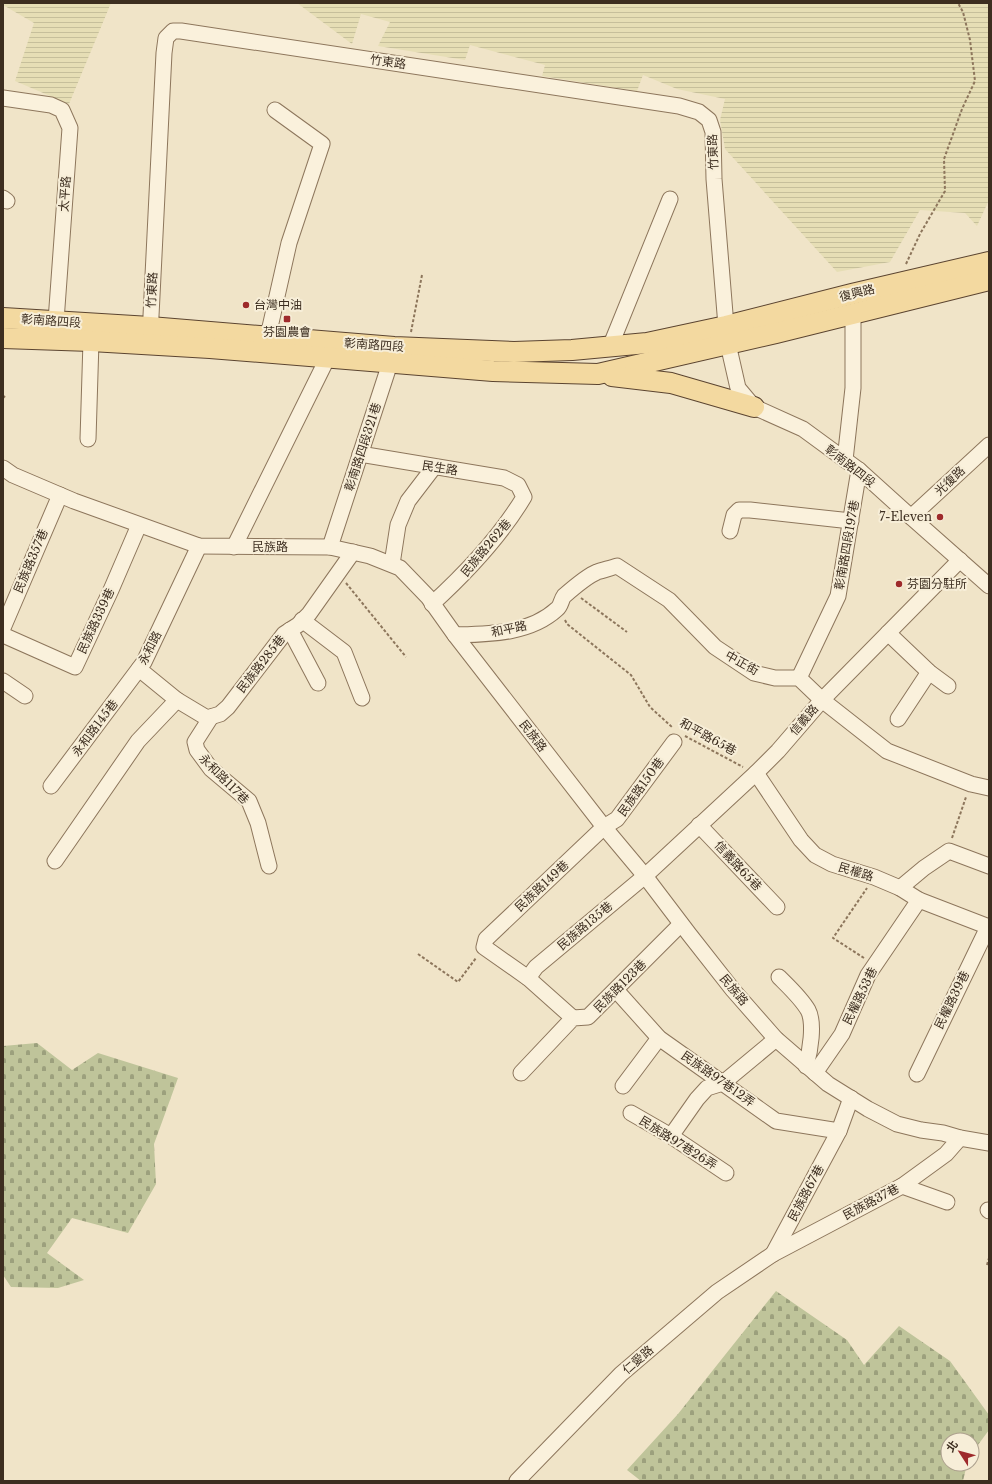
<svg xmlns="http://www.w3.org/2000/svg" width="992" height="1484" viewBox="0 0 992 1484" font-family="'Libre Baskerville','Noto Sans TC',serif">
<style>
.farmland{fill:url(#farmland-rules)}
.cemetery{fill:url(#cemetery-stones)}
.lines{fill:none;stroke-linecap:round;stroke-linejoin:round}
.minor-casing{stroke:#8d765c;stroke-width:17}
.major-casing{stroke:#5b4430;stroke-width:22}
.path{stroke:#8d765c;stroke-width:2;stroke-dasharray:3 2;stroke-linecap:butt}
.minor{stroke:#faf1dc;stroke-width:15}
.major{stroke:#f3d9a0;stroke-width:20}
.poi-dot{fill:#9e2a2b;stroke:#f7eed8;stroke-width:1.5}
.labels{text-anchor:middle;stroke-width:4;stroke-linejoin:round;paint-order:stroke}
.street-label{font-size:12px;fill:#3d2e20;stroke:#f7eed8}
.poi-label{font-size:12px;fill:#3d2e20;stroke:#f7eed8;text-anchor:start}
</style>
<defs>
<pattern id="farmland-rules" width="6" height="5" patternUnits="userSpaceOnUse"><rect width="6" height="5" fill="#e6deb5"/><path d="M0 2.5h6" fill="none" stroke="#c6bf9b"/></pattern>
<pattern id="cemetery-stones" width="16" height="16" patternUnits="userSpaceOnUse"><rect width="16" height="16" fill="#bfc49a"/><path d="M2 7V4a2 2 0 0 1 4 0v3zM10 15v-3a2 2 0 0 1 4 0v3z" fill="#9ca07d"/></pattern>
</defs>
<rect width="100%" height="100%" fill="#f0e4c8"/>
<g class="farmland">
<polygon points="3,3 111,3 69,104 15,81 34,23 3,5"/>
<polygon points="297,3 989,3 989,200 977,226 965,213 920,210 890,262 837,272 725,149 720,120 725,99 677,89 643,75 637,91 542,76 545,65 470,45 465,60 378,46 390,22 361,14 352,44"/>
</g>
<g class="cemetery">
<polygon points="37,1043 72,1070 98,1053 178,1078 154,1144 156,1184 128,1233 72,1218 47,1253 84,1280 58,1288 11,1287 3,1275 3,1046"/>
<polygon points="776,1291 847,1340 864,1365 899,1326 950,1361 989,1415 989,1430 972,1453 972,1440 948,1440 948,1464 967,1464 963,1481 641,1481 627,1470 678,1414"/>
</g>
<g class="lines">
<g class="minor-casing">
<g id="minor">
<polyline points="3,98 51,105 62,110 70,128 56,321 57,331"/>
<polyline points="3,198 7,201"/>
<polyline points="150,336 164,53 166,38 173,31 181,31 679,106 699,112 709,120 713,132 714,179 726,326 728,344 738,388 754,407 803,429 859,470 911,517 989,586"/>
<polyline points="267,346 268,336 289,243 322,144 275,110"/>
<polyline points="610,347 670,199"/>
<polyline points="88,439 91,341"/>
<path d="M360 454 504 478 518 485 524 497C500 537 467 572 432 604"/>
<polyline points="845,460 853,388 853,314"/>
<polyline points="3,468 13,475 74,501 199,546 330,547 370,556 400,568 428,597 455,635 604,827 645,876 689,934 733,990 776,1039 828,1084 868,1109 897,1124 921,1130 943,1133 960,1138 989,1143"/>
<polyline points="911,517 989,445"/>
<polyline points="730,531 734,515 739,510 750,510 851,521"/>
<polyline points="234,547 328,357"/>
<polyline points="330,547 393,354"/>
<polyline points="392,564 398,525 408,501 434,467"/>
<polyline points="302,620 344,652 362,698"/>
<polyline points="3,628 60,495"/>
<polyline points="290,630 318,683"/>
<polyline points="888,633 929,672 948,686"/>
<polyline points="3,635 75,667 111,590 139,525"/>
<path d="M455 635C489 634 530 634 557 609 561 606 561 600 564 596 572 589 587 576 597 572 603 570 611 568 617 566L669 600 715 647 754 673 775 678H799L822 700 887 751 971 784 989 788"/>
<polyline points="139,669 177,700 207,718 220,714 228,707 284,634 298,625 309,614 353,552"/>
<polyline points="799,678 838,596 859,470"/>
<polyline points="3,681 25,696"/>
<polyline points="211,717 195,742 197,750 211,769 249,801 258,823 269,866"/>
<polyline points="898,719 929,672"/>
<polyline points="756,773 801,840 815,855 832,864 874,877 900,888 919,900 989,927"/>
<polyline points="51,786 144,662 199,546"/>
<polyline points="699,825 777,907"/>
<polyline points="55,861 138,741 177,700"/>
<polyline points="900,888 924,868 949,851 989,866"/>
<path d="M779 977C789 987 801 998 808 1010 815 1023 810 1052 806 1066"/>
<polyline points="528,978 536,967 645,876 756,773 778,751 822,700 960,560"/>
<polyline points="616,990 659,1038 776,1121 839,1131"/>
<polyline points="573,1018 528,978 484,947 486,939 604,827 617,819 674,742"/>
<polyline points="521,1073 573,1018 588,1017 681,924"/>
<polyline points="815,1073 842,1034 868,975 919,900"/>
<polyline points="917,1074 988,927"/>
<polyline points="623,1086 659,1038"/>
<polyline points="631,1113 671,1136 726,1173"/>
<polyline points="671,1136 697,1099 707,1088 723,1083 776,1039"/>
<polyline points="902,1186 947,1202"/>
<polyline points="988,1210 989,1211"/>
<polyline points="773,1254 839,1131 851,1098"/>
<polyline points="517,1481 621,1374 717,1292 773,1254 902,1186 946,1154 960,1138"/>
</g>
</g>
<g class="major-casing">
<g id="major">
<polyline points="3,318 150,327 394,347 514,352 572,350 647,343 726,326 852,294 989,262"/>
<polyline points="3,338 91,341 210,348 493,371 598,374 776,333 989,280"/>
<polyline points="612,376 671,383 754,407"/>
</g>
</g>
<g class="path">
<polyline points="3,145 3,144"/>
<polyline points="906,264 920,234 945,191 944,159 962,109 975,81 970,40 963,12 958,3"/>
<polyline points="411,332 422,275"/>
<polyline points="3,398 5,396"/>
<polyline points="346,583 406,657"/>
<polyline points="581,598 627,632"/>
<polyline points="565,620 567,624 631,675 650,707 673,728"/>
<polyline points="685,736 743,767"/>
<polyline points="952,838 966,797"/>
<polyline points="418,954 458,982 476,958"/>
<polyline points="864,958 833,938 867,888"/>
<polyline points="987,1265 989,1258"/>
</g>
<use href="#minor" class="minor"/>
<use href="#major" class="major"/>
</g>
<g class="poi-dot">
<circle cx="246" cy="305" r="4"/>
<rect x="283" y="315" width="8" height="8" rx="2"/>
<circle cx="940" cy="517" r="4"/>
<circle cx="899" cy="584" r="4"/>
</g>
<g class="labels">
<g class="street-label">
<text transform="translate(388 62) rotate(8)" y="4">竹東路</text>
<text transform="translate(713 152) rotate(-92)" y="4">竹東路</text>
<text transform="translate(65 194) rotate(-86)" y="4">太平路</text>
<text transform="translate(152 290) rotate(-87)" y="4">竹東路</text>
<text transform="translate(857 293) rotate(-14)" y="4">復興路</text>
<text transform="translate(51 321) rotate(4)" y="4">彰南路四段</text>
<text transform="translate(374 345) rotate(4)" y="4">彰南路四段</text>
<text transform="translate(363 447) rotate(-72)" y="4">彰南路四段321巷</text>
<text transform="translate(850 466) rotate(38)" y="4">彰南路四段</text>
<text transform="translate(440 468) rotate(9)" y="4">民生路</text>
<text transform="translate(950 481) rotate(-43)" y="4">光復路</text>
<text transform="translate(847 545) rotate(-80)" y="4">彰南路四段197巷</text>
<text x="270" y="551">民族路</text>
<text transform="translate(486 548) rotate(-50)" y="4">民族路262巷</text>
<text transform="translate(31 561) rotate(-67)" y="4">民族路357巷</text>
<text transform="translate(96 621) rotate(-65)" y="4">民族路339巷</text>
<text transform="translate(509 629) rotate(-12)" y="4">和平路</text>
<text transform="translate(150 648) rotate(-63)" y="4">永和路</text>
<text transform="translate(742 663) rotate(29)" y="4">中正街</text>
<text transform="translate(261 664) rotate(-52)" y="4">民族路285巷</text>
<text transform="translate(804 720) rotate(-49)" y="4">信義路</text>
<text transform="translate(95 728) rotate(-53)" y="4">永和路145巷</text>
<text transform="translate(533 736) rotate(52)" y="4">民族路</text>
<text transform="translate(708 737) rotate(29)" y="4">和平路65巷</text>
<text transform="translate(224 779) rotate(45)" y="4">永和路117巷</text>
<text transform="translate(641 787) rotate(-54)" y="4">民族路150巷</text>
<text transform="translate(738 866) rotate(47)" y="4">信義路65巷</text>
<text transform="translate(856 872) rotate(17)" y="4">民權路</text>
<text transform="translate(542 886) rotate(-43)" y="4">民族路149巷</text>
<text transform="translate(585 926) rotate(-40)" y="4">民族路135巷</text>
<text transform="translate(620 986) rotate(-45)" y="4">民族路123巷</text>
<text transform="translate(734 990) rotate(50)" y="4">民族路</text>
<text transform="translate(860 996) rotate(-64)" y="4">民權路53巷</text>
<text transform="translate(952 1000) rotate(-64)" y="4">民權路39巷</text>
<text transform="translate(718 1079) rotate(35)" y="4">民族路97巷12弄</text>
<text transform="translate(678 1143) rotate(32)" y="4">民族路97巷26弄</text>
<text transform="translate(806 1193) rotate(-62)" y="4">民族路67巷</text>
<text transform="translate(871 1202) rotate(-28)" y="4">民族路37巷</text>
<text transform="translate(638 1360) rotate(-41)" y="4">仁愛路</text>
</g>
<g class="poi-label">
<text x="254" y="309">台灣中油</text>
<text x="287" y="336" text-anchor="middle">芬園農會</text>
<text x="932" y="521" text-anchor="end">7-Eleven</text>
<text x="907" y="588">芬園分駐所</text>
</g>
</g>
<rect width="992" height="1484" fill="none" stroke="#3d2e20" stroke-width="8"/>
<g transform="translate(960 1452) rotate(306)"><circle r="19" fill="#f7eed8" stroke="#ada18e"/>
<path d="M0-3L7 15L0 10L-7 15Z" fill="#9e2a2b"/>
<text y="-6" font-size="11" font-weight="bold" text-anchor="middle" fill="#3d2e20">北</text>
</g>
</svg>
